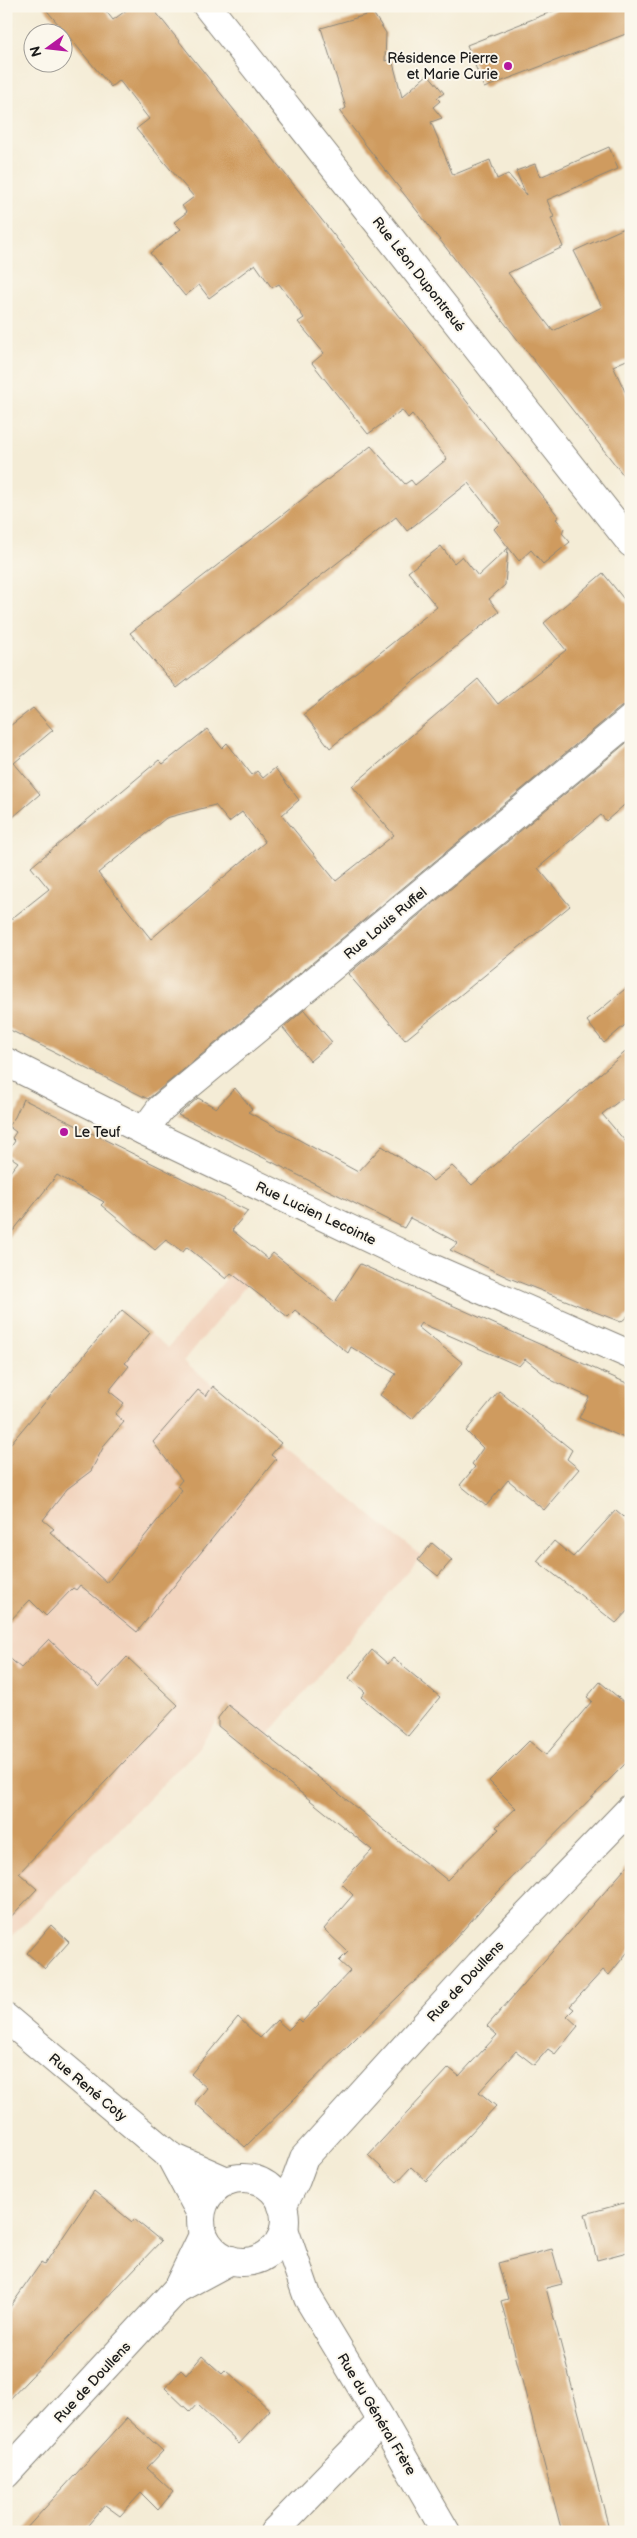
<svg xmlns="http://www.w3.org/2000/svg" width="637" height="2538" viewBox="0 0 637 2538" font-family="'Balsamiq Sans',sans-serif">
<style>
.built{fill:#f2d4be}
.building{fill:#cf9b5e;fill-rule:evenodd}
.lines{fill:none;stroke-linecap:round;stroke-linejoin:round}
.minor-casing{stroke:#888479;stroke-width:30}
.primary-casing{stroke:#888479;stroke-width:30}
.minor{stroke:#fff;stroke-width:28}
.primary{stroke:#fff;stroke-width:28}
.poi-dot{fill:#b5179e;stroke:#fbf7ec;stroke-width:2}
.labels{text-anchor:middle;stroke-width:4;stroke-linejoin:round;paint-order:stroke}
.poi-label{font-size:14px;fill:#1c1c1c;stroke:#fbf7ec;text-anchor:end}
.street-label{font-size:14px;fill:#1c1c1c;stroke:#fbf7ec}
</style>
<rect width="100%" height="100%" fill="#fbf7ec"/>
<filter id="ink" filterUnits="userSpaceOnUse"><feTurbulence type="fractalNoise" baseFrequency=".02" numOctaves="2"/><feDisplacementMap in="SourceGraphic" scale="10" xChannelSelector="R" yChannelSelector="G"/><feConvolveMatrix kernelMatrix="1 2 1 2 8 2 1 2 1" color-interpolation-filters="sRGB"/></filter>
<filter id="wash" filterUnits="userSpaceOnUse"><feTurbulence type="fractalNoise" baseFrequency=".0096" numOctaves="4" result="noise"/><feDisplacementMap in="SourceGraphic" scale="20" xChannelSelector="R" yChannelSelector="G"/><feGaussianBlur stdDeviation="1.12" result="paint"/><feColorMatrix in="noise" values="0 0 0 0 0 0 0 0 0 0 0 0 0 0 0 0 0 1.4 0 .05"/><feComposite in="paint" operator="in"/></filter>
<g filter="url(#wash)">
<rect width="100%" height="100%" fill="#f4ecd6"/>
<polygon class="built" points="248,1253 263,1265 184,1361 281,1443 421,1556 267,1736 228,1705 198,1749 6,1942 6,1525 146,1330 168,1348"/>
<g id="blocks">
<g class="building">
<polygon points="43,6 102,6 113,20 132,6 151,6 559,517 556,519 564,528 562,533 570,542 543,564 531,550 519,561 494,529 500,523 468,483 407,531 396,517 177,688 130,633 371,446 405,484 411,480 415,485 447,459 412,414 408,418 402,410 368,434 312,363 324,353 298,322 304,318 279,284 272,288 255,264 209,298 199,285 185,296 150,253 181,229 174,222 187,212 182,206 194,197 136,129 149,119 119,80 111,87"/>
<polygon points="566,6 631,6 631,32 484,88 467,45"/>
<polygon points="373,13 386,33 385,61 392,59 402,97 428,74 444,93 437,98 440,101 433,107 442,118 431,122 453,175 490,160 497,179 508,174 526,195 516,171 535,164 540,177 609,147 618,169 547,200 554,217 551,218 563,247 508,273 553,331 602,307 574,251 631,225 631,358 613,366 631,404 631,485 340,112 346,108 321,28"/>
<polygon points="441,546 454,563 462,556 478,576 508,548 505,585 489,599 499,612 330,748 304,714 437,607 408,572"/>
<path d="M603 573 631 608V704L621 707 148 1099 6 1028V923L49 889 31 867 159 760 163 764 207 729 222 748 227 743 252 775 257 771 263 778 275 768 299 800 282 815 336 881 394 835 352 786 478 679 498 704 566 650 544 623ZM215 805 229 822 242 812 265 842 151 939 98 873 166 818Z"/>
<polygon points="33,708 53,730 14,763 40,794 6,823 6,729"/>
<polygon points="631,739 631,799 606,821 601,815 538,868 570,906 405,1040 348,974"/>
<polygon points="631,984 631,1020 604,1043 587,1021"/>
<polygon points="304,1010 332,1042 310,1061 283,1028"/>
<polygon points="631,1047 631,1092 602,1114 631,1148 631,1313 621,1322 509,1278 450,1250 458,1243 430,1228 410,1218 404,1228 178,1115 198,1098 216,1108 235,1088 252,1109 248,1112 358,1172 382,1146 427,1175 433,1181 452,1166 472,1185"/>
<polygon points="23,1099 248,1211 232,1230 268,1259 273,1253 335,1302 360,1264 631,1385 631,1441 579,1418 589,1397 553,1381 525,1359 519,1366 421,1323 418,1327 463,1363 412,1419 380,1395 396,1374 351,1347 348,1353 295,1310 288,1317 231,1273 226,1279 187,1247 183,1252 166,1240 155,1250 101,1205 104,1202 57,1175 6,1240 6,1177 18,1162 6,1154 15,1141 12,1138 16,1132 8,1126 15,1117"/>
<polygon points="122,1310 150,1333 125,1363 129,1366 109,1391 124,1403 115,1414 124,1422 105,1444 91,1471 67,1489 43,1520 54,1529 50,1532 107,1583 182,1490 177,1486 182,1480 153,1442 198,1390 206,1396 213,1386 281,1443 271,1455 276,1459 137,1632 80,1585 76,1590 73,1588 46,1616 30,1600 6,1625 6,1449"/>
<polygon points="499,1391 572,1450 567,1459 579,1469 544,1510 508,1480 486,1506 460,1485 475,1467 472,1464 483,1448 466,1431"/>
<polygon points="616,1510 631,1523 631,1607 616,1623 537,1561 554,1541 573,1557"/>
<polygon points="432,1543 452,1560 438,1576 418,1560"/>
<polygon points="49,1639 99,1687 127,1657 178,1705 19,1873 37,1889 6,1922 6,1655 21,1668"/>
<polygon points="372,1650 388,1664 393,1658 440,1697 408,1736 361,1697 365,1692 349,1678"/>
<polygon points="600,1682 631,1708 631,1758 484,1906 429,1969 407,1988 245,2147 195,2103 207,2088 191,2074 238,2017 260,2038 277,2020 288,2030 299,2019 302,2022 350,1971 339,1961 348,1952 324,1929 353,1895 341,1883 372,1850 218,1726 218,1718 228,1705 447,1880 499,1829 496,1827 516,1808 489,1781 529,1741 546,1755 592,1701 587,1697"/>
<polygon points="631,1862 631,1948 609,1975 603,1970 570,2006 574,2009 567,2016 578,2026 555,2054 548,2049 534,2065 516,2051 479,2092 496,2106 426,2181 411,2167 397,2182 368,2155 449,2068 459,2076 497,2035 487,2026"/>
<polygon points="51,1925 69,1942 45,1969 27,1953"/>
<polygon points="94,2191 132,2222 134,2219 161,2241 6,2403 6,2313 41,2263 44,2265"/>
<polygon points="631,2201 631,2251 597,2260 585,2214"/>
<polygon points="552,2249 562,2284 546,2288 610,2532 562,2532 501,2301 508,2299 498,2263"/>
<polygon points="202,2356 222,2374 226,2370 270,2410 239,2444 197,2404 190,2412 165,2388 181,2370 186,2375"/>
<polygon points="127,2418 163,2451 147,2468 173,2492 158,2510 141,2493 120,2516 105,2505 83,2531 79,2527 75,2532 23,2532"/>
</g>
</g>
</g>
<g filter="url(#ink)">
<use href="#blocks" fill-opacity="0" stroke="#888479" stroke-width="1"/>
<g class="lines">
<g class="minor-casing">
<g id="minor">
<polyline points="6,1062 144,1131 425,1265 631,1355"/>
<polyline points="144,1131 160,1109 631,719"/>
<polyline points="6,2018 170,2156 227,2181"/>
<polyline points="170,2156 201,2214"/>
<circle cx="243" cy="2220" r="42"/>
<polyline points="282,2206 296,2180 304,2158 480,1964 631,1808"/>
<polyline points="284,2229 308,2298 382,2421 446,2532"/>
<polyline points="177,2289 231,2260"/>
<polyline points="6,2474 177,2289 203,2235"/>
<polyline points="274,2532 382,2421"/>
</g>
</g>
<g class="primary-casing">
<polyline id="primary" points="207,6 631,543"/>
</g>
<use href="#minor" class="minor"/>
<use href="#primary" class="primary"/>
</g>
</g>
<g class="poi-dot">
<circle cx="508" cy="66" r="5"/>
<circle cx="64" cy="1132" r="5"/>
</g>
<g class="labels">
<g class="poi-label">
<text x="498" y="63">Résidence Pierre<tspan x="498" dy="16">et Marie Curie</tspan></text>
<text x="74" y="1137" text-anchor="start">Le Teuf</text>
</g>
<g class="street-label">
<text transform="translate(419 274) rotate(52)" y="5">Rue Léon Dupontreué</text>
<text transform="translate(385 923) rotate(-40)" y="5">Rue Louis Ruffel</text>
<text transform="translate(316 1213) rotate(25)" y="5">Rue Lucien Lecointe</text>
<text transform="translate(465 1981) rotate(-47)" y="5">Rue de Doullens</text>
<text transform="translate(88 2087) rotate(40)" y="5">Rue René Coty</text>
<text transform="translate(92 2382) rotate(-47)" y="5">Rue de Doullens</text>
<text transform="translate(377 2414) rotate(59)" y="5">Rue du Général Frère</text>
</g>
</g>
<rect width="637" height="2538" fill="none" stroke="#fbf7ec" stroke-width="25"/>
<g transform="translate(48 48) rotate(255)"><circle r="24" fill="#fbf7ec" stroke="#a29f99"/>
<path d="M0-4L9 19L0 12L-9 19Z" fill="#b5179e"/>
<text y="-8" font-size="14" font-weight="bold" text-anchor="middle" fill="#1c1c1c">N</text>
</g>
</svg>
